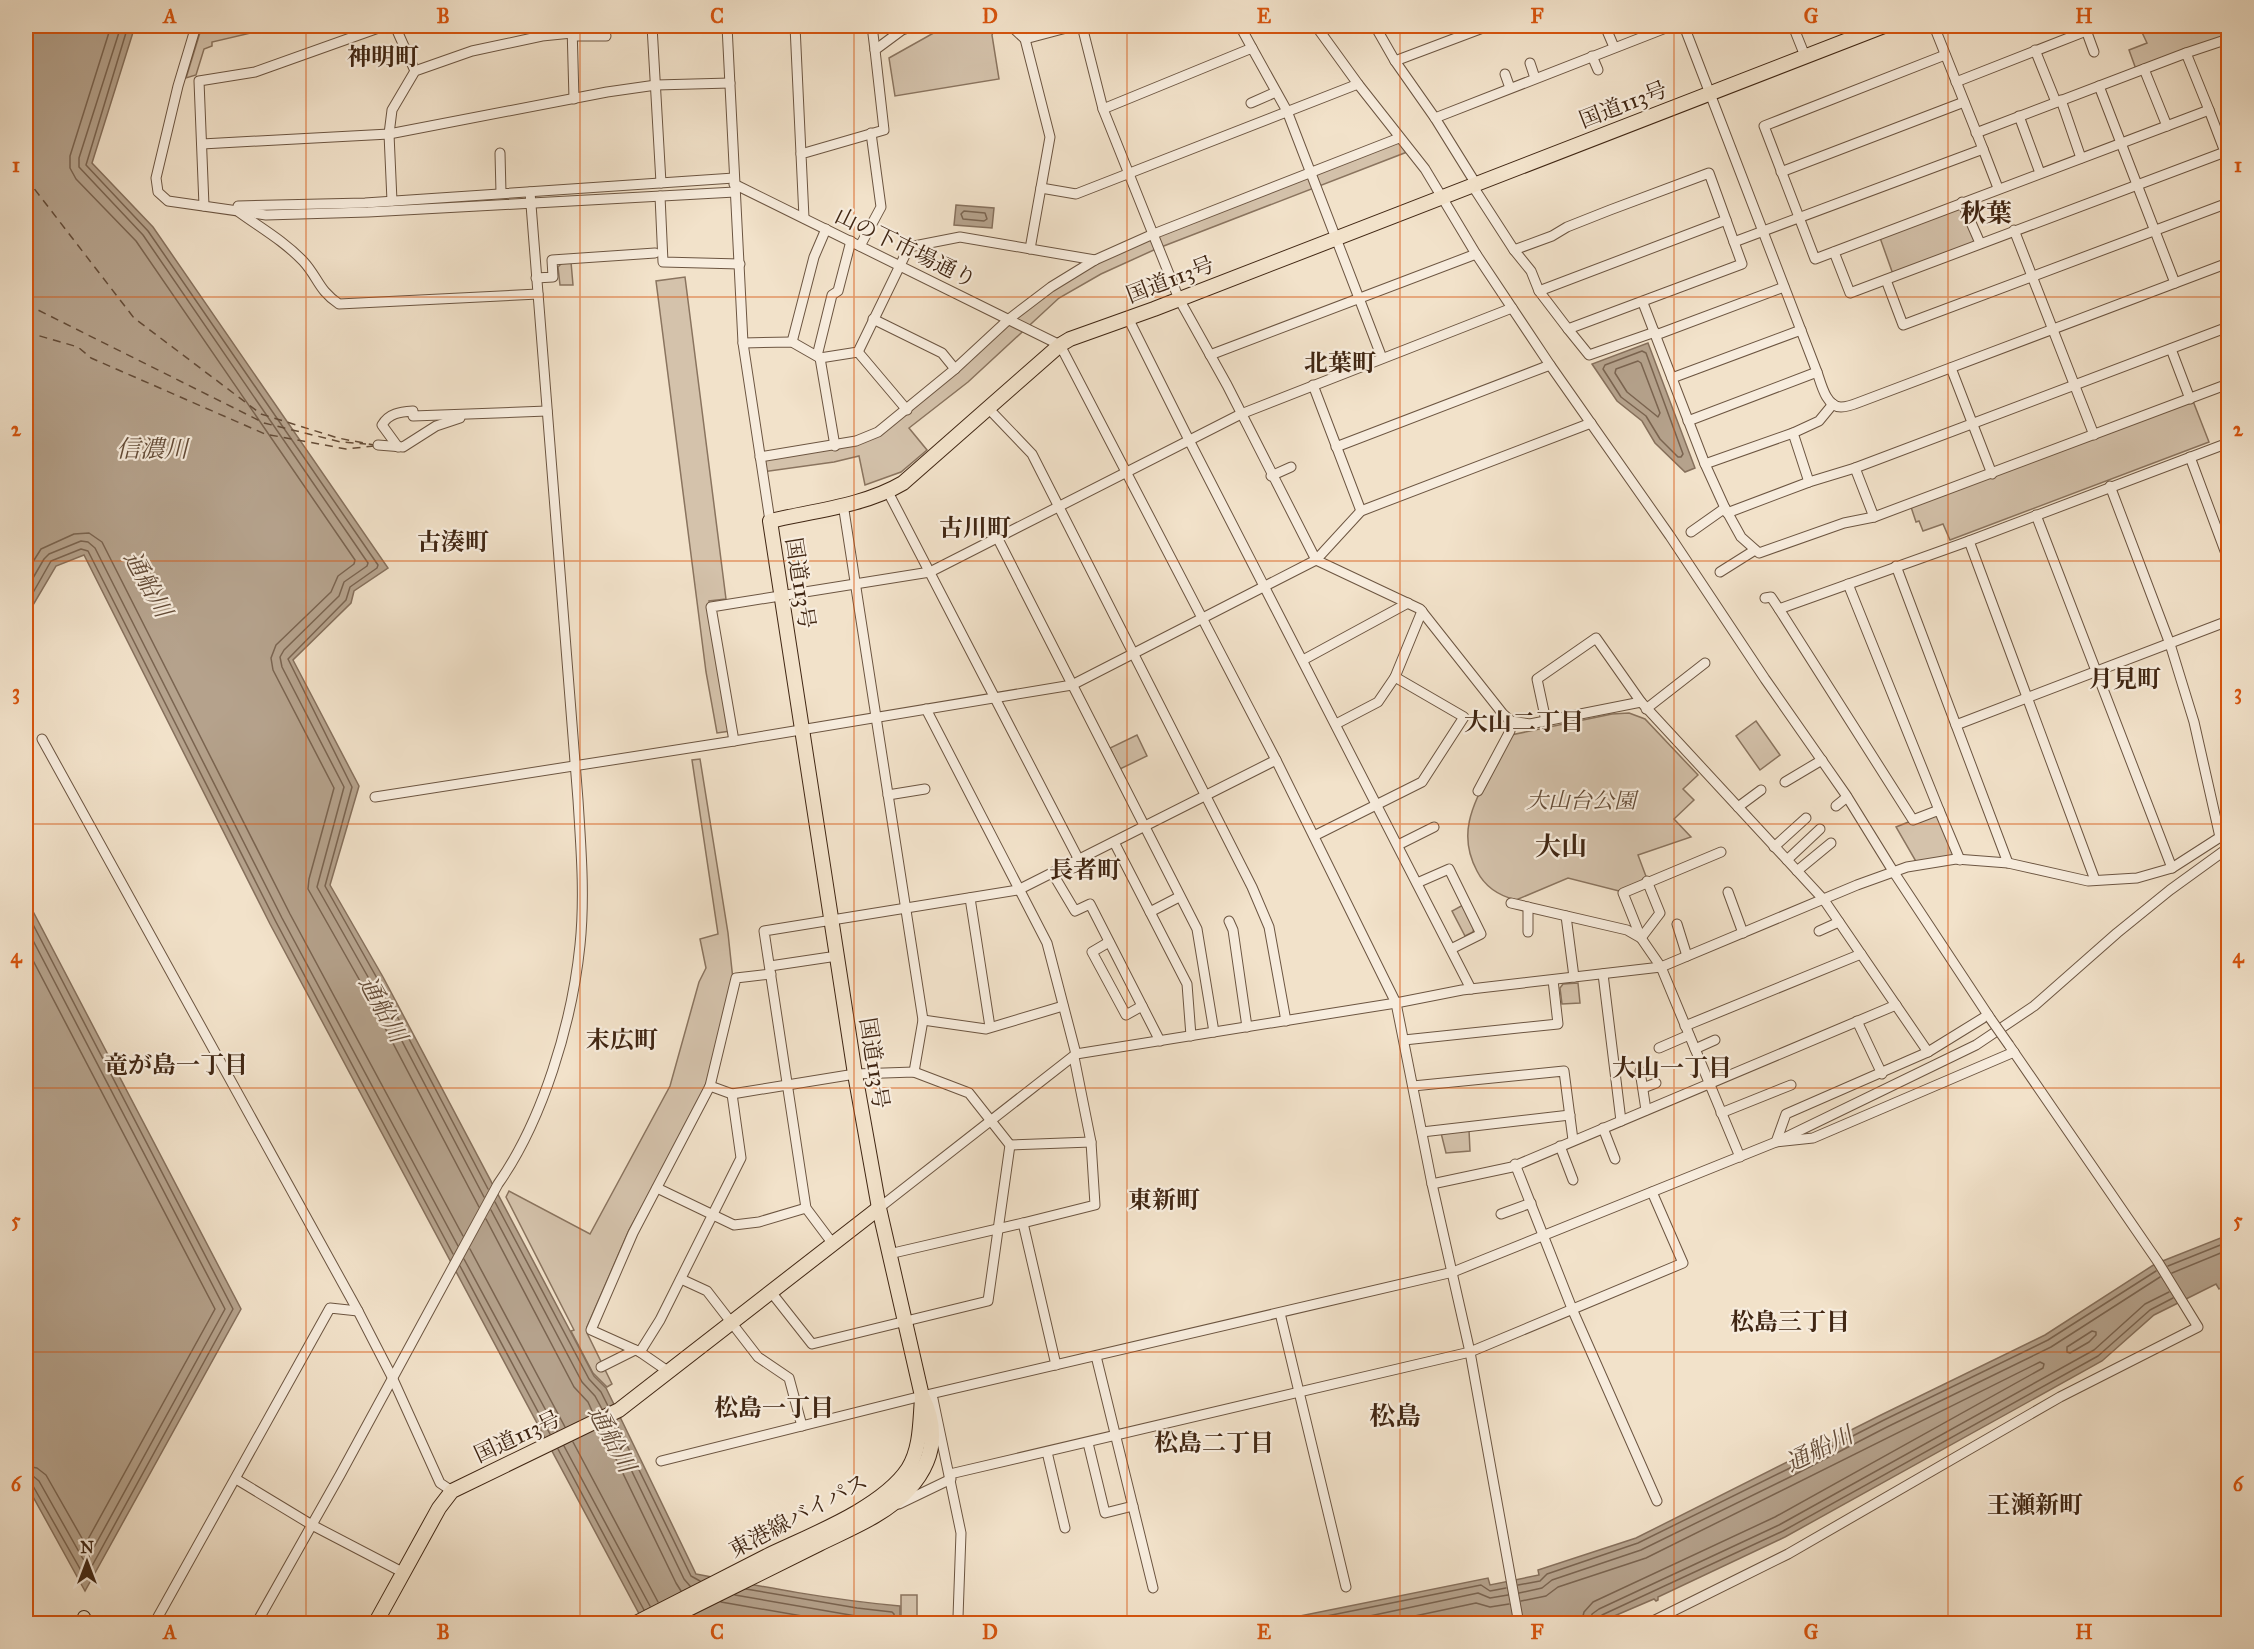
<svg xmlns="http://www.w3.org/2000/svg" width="2254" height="1649" viewBox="0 0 2254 1649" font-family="'IM FELL Great Primer','Noto Serif JP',serif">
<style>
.green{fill:#d4c2ab;stroke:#8a745f;stroke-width:1.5}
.water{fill:#b5a28c;stroke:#86705c;stroke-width:1.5}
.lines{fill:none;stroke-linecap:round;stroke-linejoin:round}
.shore{stroke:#7a6450;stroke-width:1.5}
.ferry{stroke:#634b37;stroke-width:1.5;stroke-dasharray:8 6;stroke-linecap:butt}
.minor-casing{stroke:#6c5541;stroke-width:11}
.major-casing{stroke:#402613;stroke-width:14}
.highway-casing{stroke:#402613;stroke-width:16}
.minor{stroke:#f7ecdd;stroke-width:9}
.major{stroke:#f2e2ca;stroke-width:12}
.highway{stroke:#f2e2ca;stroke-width:14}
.minor-bridge-casing{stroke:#6c5541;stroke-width:11;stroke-linecap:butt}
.minor-bridge{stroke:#f7ecdd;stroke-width:9}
.grid{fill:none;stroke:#d7540d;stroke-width:1.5;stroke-opacity:0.55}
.labels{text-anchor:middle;stroke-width:4.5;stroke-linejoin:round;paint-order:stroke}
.street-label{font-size:22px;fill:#402613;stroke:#f7ecdd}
.park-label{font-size:22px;font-style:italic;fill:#654d39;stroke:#f7ecdd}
.neighbourhood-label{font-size:24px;font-weight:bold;fill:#402613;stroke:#f7ecdd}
.water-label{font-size:24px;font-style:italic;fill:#634b37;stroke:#f7ecdd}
.quarter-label{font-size:26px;font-weight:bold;fill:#402613;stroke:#f7ecdd}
.neatline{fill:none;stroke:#d7540d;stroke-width:2}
.grid-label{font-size:20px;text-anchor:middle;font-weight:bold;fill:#d7540d}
</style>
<rect width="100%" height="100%" fill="#f2e2ca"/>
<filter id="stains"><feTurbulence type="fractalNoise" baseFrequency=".00333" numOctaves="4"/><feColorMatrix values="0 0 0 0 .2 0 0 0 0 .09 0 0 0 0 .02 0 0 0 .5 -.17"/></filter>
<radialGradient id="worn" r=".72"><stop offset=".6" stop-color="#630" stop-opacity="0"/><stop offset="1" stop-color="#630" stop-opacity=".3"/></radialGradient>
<g class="green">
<polygon points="202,26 280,26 212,42 212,46 204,49 196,75 186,78"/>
<polygon points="946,26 996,26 992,35 999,79 895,96 889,58"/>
<polygon points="2139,26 2228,26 2228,39 2137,72 2129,50 2147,43"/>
<polygon points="1399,138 1407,152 1156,249 1101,274 1059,298 968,382 909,428 927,450 901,472 865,485 859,456 834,462 762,472 760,457 878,432 1009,319 1095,260"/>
<polygon points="1962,202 1980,243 1894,277 1879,235"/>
<polygon points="571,262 573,285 560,285 558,267 562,263"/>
<polygon points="685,277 726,599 709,601 730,731 717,733 706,672 656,281"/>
<polygon points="2193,401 2209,442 1950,540 1943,524 1923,531 1919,521 1916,522 1911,507"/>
<path d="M1629 713 1645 719 1698 775 1683 789 1694 800 1674 819 1691 837 1638 855 1647 879 1619 891 1568 878 1516 900C1500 896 1485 887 1477 871 1457 834 1473 805 1490 772 1497 759 1503 747 1511 735L1612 714Z"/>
<polygon points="1756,721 1780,755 1760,770 1736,736"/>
<polygon points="1137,735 1147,756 1120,769 1110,748"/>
<polygon points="700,759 728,933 733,980 707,1088 629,1230 587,1327 587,1333 612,1384 607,1387 593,1373 571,1331 574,1330 506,1197 509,1191 590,1234 670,1086 699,982 706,968 700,939 718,934 692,760"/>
<polygon points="1939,810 1960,860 1918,865 1896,827"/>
<polygon points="1463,905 1474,928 1473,932 1465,936 1452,911"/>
<polygon points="1578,983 1580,1003 1562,1004 1560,988 1563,984"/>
<polygon points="1469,1130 1470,1151 1446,1153 1441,1133"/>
<rect x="901" y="1595" width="16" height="28"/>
</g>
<g class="water">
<path d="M26 26H135L92 163 153 227 388 568 354 591 351 603 293 660 359 786 330 885 383 977 594 1376 606 1388 696 1574C764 1587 832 1600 900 1606V1623H644L270 924 84 555 56 566 26 617Z"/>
<polygon points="956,205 994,208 992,228 954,225"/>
<polygon points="1648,343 1695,468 1685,472 1655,443 1642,421 1617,401 1592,364"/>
<polygon points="26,898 241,1309 85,1591 26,1484"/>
<polygon points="2228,1235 2228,1283 2219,1289 2216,1284 2154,1315 2102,1361 1785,1537 1658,1597 1658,1600 1656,1601 1654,1599 1598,1623 1212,1624 1300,1616 1488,1578 1490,1585 1539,1575 1538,1570 1636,1538 1881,1415 2045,1335 2155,1264"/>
</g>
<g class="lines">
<g class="shore">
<polyline points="111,26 70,156 70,168 76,179 136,241 355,560 354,564 338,576 331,592 276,645 271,658 273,670 334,788 309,879 308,889 364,988 479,1207"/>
<polyline points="121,26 79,158 79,167 143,235 368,563 367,566 344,582 339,596 284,650 280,657 282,667 344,787 317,887 372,984 484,1197"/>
<polyline points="128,26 86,165 148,231 378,565 377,568 350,587 346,600 288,659 352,787 325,886 378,980 488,1189"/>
<polygon points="964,211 985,213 987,219 984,221 963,219 961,214"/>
<polygon points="1642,351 1646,353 1683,454 1681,457 1678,457 1660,439 1646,416 1621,397 1603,369 1605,365"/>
<polygon points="1638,361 1641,363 1660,413 1658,417 1627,392 1615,373 1616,369"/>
<polyline points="26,573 41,549 74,534 89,533 102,542 290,914 463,1236"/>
<polyline points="26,590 44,559 49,554 81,541 88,542 95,548 282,918 458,1246"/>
<polyline points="26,605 51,561 81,549 88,551 276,922 453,1254"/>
<polyline points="26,911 233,1309 87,1575 83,1574 33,1486 26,1482"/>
<polyline points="26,927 225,1309 87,1560 83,1559 39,1481 33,1476 26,1475"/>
<polyline points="26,947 215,1309 87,1541 83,1540 46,1475 37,1468 26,1466"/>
<polyline points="495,1202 589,1379 601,1392 608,1406"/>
<polyline points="491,1210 582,1382 595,1396 602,1409"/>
<polyline points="486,1219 574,1387 588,1402 593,1413"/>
<polyline points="470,1249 565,1427"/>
<polyline points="464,1259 557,1431"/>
<polyline points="460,1266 550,1434"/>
<polyline points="2168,1266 2228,1242"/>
<polyline points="2172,1273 2228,1250"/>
<polygon points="2092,1331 2096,1332 2096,1335 2089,1342 2070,1353 2067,1352 2067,1347"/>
<polyline points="615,1421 691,1576 700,1581"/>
<polyline points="609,1424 684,1579 690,1586"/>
<polyline points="601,1428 676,1583 681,1591"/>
<polyline points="573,1442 658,1602"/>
<polyline points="564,1446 650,1606"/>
<polyline points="558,1449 644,1610"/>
<polyline points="1518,1585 1540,1581 1547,1574 1638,1543 1788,1469 1884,1420 2048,1340 2156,1271"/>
<polyline points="746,1589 857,1608 892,1612 894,1614 894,1624"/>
<polyline points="1519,1593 1542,1588 1552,1580 1641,1550 1792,1476 1887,1427 2051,1347 2160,1277"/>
<polyline points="735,1595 856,1616 884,1618 887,1624"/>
<polyline points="1521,1601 1546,1596 1558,1587 1646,1558 2040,1362 2044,1364 2043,1368 1775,1517 1593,1602 1584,1612 1581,1624"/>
<polyline points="721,1602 848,1624"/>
<polyline points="1287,1624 1481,1585 1490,1591 1506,1588"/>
<polyline points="1332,1624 1478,1593 1490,1598 1508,1595"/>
<polyline points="1377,1624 1476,1603 1490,1607 1509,1604"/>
<polyline points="1591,1624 1592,1614 1599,1609 1779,1525 2094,1350 2145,1304 2169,1292"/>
<polyline points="1598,1624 1602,1615 1783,1531 2098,1356 2150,1310 2173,1298"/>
</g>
<g class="ferry">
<polyline points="26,178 134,318 261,414 338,438 374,445"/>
<polyline points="26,304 264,423 341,442 366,444"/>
<polyline points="26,332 78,347 91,358 265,434 346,449 374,446"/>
</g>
<g class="minor-casing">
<g id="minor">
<polyline points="196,26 178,86 156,178 158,192 168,201 266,215 368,212 735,192"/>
<polyline points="395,26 415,71"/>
<polyline points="572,26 574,99"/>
<polyline points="652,26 661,183"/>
<polyline points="727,26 743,343 770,521"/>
<polyline points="795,26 801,154"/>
<polyline points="872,26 875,50"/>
<polyline points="1011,26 1025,39 1050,137 1030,249"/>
<polyline points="1082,26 1103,109 1179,299 1227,385 1316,560 1420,609 1503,714 1511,721 1530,724 1641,702 1824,900 1928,1052"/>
<polyline points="1240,26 1252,48"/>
<polyline points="1316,26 1358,84 1425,169 1476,254 1550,365 1670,536 1765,679 1846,795 1893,871 1990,1018"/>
<polyline points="1375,26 1395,61 1435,118 1476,184"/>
<polyline points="1605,26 1614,47"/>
<path d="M1684 26 1817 372C1821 383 1826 407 1841 407 1847 407 1855 404 1860 402L2228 263"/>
<polyline points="1793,26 1805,56"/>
<polyline points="2086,30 2094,52"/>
<polyline points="573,36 606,36"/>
<polyline points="1025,39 1074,26"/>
<polyline points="2035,50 2056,102"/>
<polyline points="2186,53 2228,39"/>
<polyline points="1945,55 1764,126 1815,259 2209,110 2186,53 1976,133"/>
<polyline points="1592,56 1598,70"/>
<polyline points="1395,61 1488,26"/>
<polyline points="1530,63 1535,78"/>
<polyline points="2144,69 2167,126"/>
<polyline points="1505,74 1510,88"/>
<polyline points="1956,82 2099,26"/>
<polyline points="2099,86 2175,283"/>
<polyline points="2061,100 2081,158"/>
<polyline points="1251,103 1276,92"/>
<polyline points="1103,109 1252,48 1287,111 1382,358"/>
<polyline points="2019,116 2040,173"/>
<polyline points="1435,118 1671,26"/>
<polyline points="202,144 389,134 607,92 656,85 730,83"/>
<polyline points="1983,149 1998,188"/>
<polyline points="500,153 501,193"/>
<polyline points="1781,172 1964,102"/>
<polygon points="1709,173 1742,264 1568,329 1539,291 1531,271 1514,250 1552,236 1567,227 1610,210"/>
<polyline points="734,184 1060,345 1276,760 1396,1003 1432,1184 1470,1352 1519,1624"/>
<polyline points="1472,185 1514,250"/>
<polyline points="1041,188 1076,194 1358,84"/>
<polyline points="660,196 663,262 740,264"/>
<polyline points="392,201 389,134 392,110 415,71 472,51 542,36 572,33"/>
<polyline points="1962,202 1980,243"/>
<polyline points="204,206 199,81 255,72 384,26"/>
<polyline points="238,206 365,203 734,178"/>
<path d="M239 212C261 228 284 241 303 261 318 277 318 290 339 304L538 294"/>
<polyline points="804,218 801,154 884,130 875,50 902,30 913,26"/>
<polyline points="2014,230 2094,435"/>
<polyline points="1734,242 1983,149 1934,26"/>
<polyline points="860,246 881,207 871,133"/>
<polyline points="1834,252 1850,293 2225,152 2209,110"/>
<polyline points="536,278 553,277 552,260 655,253"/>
<polyline points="1886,280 1903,325 2228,203"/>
<polyline points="1539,291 1726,220"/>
<polyline points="1643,303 1705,464 1725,508 1741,537 1759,553 1844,523 1874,517 2228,384"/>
<polyline points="1128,318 1191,444 1471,989"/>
<polyline points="873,319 942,353 955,369"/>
<polyline points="1568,329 1589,355 1655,332"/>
<polyline points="1656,335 1784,287"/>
<polyline points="792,342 814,257 826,229"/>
<polyline points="743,343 792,342 820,358 858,352 909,247 960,237 1095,260"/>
<polyline points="2171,349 2190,399"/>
<polyline points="858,352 907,410"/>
<polyline points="1210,355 1476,254"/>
<polyline points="817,356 832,295 838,291 851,241"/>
<polyline points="820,358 835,446"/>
<polyline points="1951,368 1992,474"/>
<polyline points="1672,378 1801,330"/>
<polyline points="1313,385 1361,511"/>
<polyline points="1833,404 1819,421 1793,433 1809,482 1855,468 2228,327"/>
<polyline points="988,408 1032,454 1252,887 1269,927 1286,1021"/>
<polyline points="1688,421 1817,372"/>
<polyline points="378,445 403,447 436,426 460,418"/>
<path d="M398 447 382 425C389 413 400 412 413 411V416L547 411"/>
<polyline points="1336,447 1550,365"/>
<polyline points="760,457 856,441 878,432 955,369 1009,319 1051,287 1095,260 1151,235 1399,138"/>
<polyline points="2190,457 2228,559"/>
<polyline points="1705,464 1793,433"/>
<polyline points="1855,468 1874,517"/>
<polyline points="1271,476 1291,467"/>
<polyline points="2110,486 2170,644 2194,722 2220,837"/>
<polyline points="888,492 1079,860"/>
<polyline points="843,504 923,1020 914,1072"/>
<polyline points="1727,513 1809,482"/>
<polyline points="2036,515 2172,868"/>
<polyline points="1691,532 1725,508"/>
<polyline points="998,539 1197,929 1214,1032"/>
<polyline points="1969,541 2095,880"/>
<polyline points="1896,566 2008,863"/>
<polyline points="1720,572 1755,550"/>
<polyline points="1848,584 1939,810"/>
<polyline points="1765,598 1771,597 1779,609"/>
<polyline points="1303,660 1408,603"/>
<polyline points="926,709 1047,943 1076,1054"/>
<polyline points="1646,709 1705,663"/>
<polyline points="1546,721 1537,679 1596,638 1641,702"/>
<polyline points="1336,724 1378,702 1395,677 1422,611"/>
<polyline points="1956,725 2228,621"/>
<polyline points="42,739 358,1311 392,1377 440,1483 452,1491"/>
<polyline points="734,741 711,607 930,572 1241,414 1512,308"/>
<polyline points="1785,782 1822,760"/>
<polyline points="1478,791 1510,731 1511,721"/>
<polyline points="888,795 925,789"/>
<polyline points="375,797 734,741 1072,685 1316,560 1361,511 1591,423"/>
<polyline points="1836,806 1847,797"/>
<polyline points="1738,807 1761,790"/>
<polyline points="1314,836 1422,782 1464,717 1395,677"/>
<polyline points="1114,842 1187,984 1191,1036"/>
<polyline points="1398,845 1434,827"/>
<polyline points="1774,847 1806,818"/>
<polyline points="1721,852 1623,893 1641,938 1661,967 1740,1157"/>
<polyline points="1787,860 1820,829"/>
<polyline points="1960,860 1939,810 1913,820 1779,609 1969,541 2228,443"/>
<polyline points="1797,871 1831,843"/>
<polyline points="1053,874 1075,911 1090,904 1160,1041"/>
<polyline points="1417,883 1449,869 1481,934 1451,949"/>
<polyline points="1728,892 1743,933"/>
<polyline points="970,898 990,1027"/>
<polyline points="1511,903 1627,930 1641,938 1660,913 1647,881"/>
<polyline points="1528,907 1528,932"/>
<polyline points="1150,912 1179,897"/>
<polyline points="1566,916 1574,977"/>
<polyline points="1229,921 1233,930 1247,1027"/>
<polyline points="1677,924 1687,956"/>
<polyline points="1819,931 1839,922"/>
<polyline points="1109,942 1092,952 1126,1015 1142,1006"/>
<polyline points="770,966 837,956"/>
<polyline points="1603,974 1621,1121"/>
<polyline points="1988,1015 1928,1052 1786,1114 1776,1142 1813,1138 2014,1052"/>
<polyline points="923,1020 986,1029 1063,1006"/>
<polyline points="1857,1021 1882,1074"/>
<polyline points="1685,1026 1861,954"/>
<polyline points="1404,1040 1558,1024 1553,980"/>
<polyline points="1659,1048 1689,1035"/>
<polyline points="1695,1049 1715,1040"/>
<polyline points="1640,1071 1646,1110"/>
<polyline points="710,1086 732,1094 855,1074 914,1072 969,1093 1010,1145 988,1301 812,1344 771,1292"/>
<polyline points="1413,1086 1564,1071 1573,1140"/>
<polyline points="1643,1088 1656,1083"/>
<polyline points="1721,1113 1791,1085"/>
<polyline points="1603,1128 1615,1159"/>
<polyline points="1422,1132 1570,1115"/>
<polyline points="1010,1145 1091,1142"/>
<polyline points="1560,1146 1573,1180"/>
<polyline points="1515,1164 1573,1311 1657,1501"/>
<polyline points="1432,1184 1512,1167 1896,1005"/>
<polyline points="657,1188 734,1225 759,1222 806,1208"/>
<polyline points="879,1208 1076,1054 1396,1003 1462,990 1661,967 1857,885 1907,867 1956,859 2008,863 2088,881 2137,878 2172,868 2228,832"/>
<polyline points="1501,1214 1531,1203"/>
<polyline points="833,1244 806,1208 764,931 1018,890 1276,760"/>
<polyline points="889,1254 1023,1223"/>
<polyline points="681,1279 707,1291 758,1357 789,1378 802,1426"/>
<polyline points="1280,1313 1346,1587"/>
<polyline points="640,1352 660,1320 741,1158 732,1094"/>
<polyline points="1096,1356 1153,1588"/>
<polyline points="1056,1365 1023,1223 1095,1205 1091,1142 1074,1057"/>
<polyline points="601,1367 635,1350"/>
<polyline points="669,1372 640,1352 591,1330 633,1233 710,1086 736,978 771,974"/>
<polyline points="922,1396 933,1399 961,1533 958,1617"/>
<polyline points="1088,1443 1105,1513 1133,1506"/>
<polyline points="1047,1452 1065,1528"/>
<polyline points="661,1461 922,1396 1453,1272 1776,1142 1976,1045 2034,1006 2117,933 2170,890 2228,848"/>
<polyline points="950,1474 1470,1352 1683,1263 1652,1192"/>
<polyline points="236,1479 312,1525 404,1573"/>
<polyline points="899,1504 951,1479"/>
<polyline points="154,1624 330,1308 358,1311"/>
<path d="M256 1624 340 1475 498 1184C543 1120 572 1023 580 945 585 897 581 848 578 800L530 192"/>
<polyline points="1647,1624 1788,1554 2060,1397 2198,1327 2158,1262 2009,1045"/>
</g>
</g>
<g class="major-casing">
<polyline id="major" points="84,1617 87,1624"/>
</g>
<g class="highway-casing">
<g id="highway">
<polyline points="375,1624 439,1508 452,1491 619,1410 879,1208"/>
<path d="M634 1624C679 1601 724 1578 769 1555 811 1535 882 1508 908 1469 921 1448 920 1422 922 1398"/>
<path d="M658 1624C712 1597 765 1571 819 1544 849 1529 886 1515 909 1489 934 1461 939 1430 922 1396L879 1208 855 1074 770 521C813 511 864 506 903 483L1060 345 1070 339 1154 309 1884 26"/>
</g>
</g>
<use href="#minor" class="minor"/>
<use href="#major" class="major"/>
<use href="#highway" class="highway"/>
<g class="minor-bridge-casing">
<polyline id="minor-bridge" points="1990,1018 2009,1045"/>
</g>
<use href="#minor-bridge" class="minor-bridge"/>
</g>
<path class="grid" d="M306 26V1624M580 26V1624M854 26V1624M1127 26V1624M1400 26V1624M1674 26V1624M1948 26V1624M26 297H2228M26 561H2228M26 824H2228M26 1088H2228M26 1352H2228"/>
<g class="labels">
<g class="street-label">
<text transform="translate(1623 104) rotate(-21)" y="8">国道113号</text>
<text transform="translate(906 247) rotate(26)" y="8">山の下市場通り</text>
<text transform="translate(1170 279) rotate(-21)" y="8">国道113号</text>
<text transform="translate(801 583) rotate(81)" y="8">国道113号</text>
<text transform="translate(875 1063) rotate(81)" y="8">国道113号</text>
<text transform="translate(517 1436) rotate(-25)" y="8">国道113号</text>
<text transform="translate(798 1515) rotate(-28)" y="8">東港線バイパス</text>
</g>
<g class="park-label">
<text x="1581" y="808">大山台公園</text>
</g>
<g class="neighbourhood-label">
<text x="383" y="65">神明町</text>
<text x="1340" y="371">北葉町</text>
<text x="975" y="536">古川町</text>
<text x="453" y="550">古湊町</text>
<text x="2125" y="687">月見町</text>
<text x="1524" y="730">大山二丁目</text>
<text x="1085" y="878">長者町</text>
<text x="622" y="1048">末広町</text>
<text x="176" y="1073">竜が島一丁目</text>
<text x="1672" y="1076">大山一丁目</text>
<text x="1164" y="1208">東新町</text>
<text x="1790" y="1330">松島三丁目</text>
<text x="774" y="1416">松島一丁目</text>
<text x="1214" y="1451">松島二丁目</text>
<text x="2035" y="1513">王瀬新町</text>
</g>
<g class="water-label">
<text x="152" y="457">信濃川</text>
<text transform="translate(148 584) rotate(61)" y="8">通船川</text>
<text transform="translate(383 1009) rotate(61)" y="8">通船川</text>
<text transform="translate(612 1439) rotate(62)" y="8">通船川</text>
<text transform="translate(1819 1449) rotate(-26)" y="8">通船川</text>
</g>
<g class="quarter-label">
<text x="1986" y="222">秋葉</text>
<text x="1561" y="855">大山</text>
<text x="1395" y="1425">松島</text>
</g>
</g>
<rect width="2254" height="1649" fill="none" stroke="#f2e2ca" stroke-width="66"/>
<g transform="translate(87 1562)" stroke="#f7ecdd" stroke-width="4.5" paint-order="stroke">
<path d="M0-4.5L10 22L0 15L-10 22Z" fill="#402613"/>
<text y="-9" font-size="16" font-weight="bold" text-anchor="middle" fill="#402613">N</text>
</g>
<rect x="33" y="33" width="2188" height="1583" class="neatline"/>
<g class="grid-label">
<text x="170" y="23">A</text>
<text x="443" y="23">B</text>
<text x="717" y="23">C</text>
<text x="990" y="23">D</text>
<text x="1264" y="23">E</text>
<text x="1537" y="23">F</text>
<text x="1811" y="23">G</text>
<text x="2084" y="23">H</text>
<text x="16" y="172">1</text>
<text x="2238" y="172">1</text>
<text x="16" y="436">2</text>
<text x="2238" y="436">2</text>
<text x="16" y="699">3</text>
<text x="2238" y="699">3</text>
<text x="16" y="963">4</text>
<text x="2238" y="963">4</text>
<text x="16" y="1227">5</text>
<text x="2238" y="1227">5</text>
<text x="16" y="1491">6</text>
<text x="2238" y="1491">6</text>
<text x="170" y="1639">A</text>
<text x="443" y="1639">B</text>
<text x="717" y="1639">C</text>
<text x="990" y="1639">D</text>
<text x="1264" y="1639">E</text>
<text x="1537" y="1639">F</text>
<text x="1811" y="1639">G</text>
<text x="2084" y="1639">H</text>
</g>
<rect width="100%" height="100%" filter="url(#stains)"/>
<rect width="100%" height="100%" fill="url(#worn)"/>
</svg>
